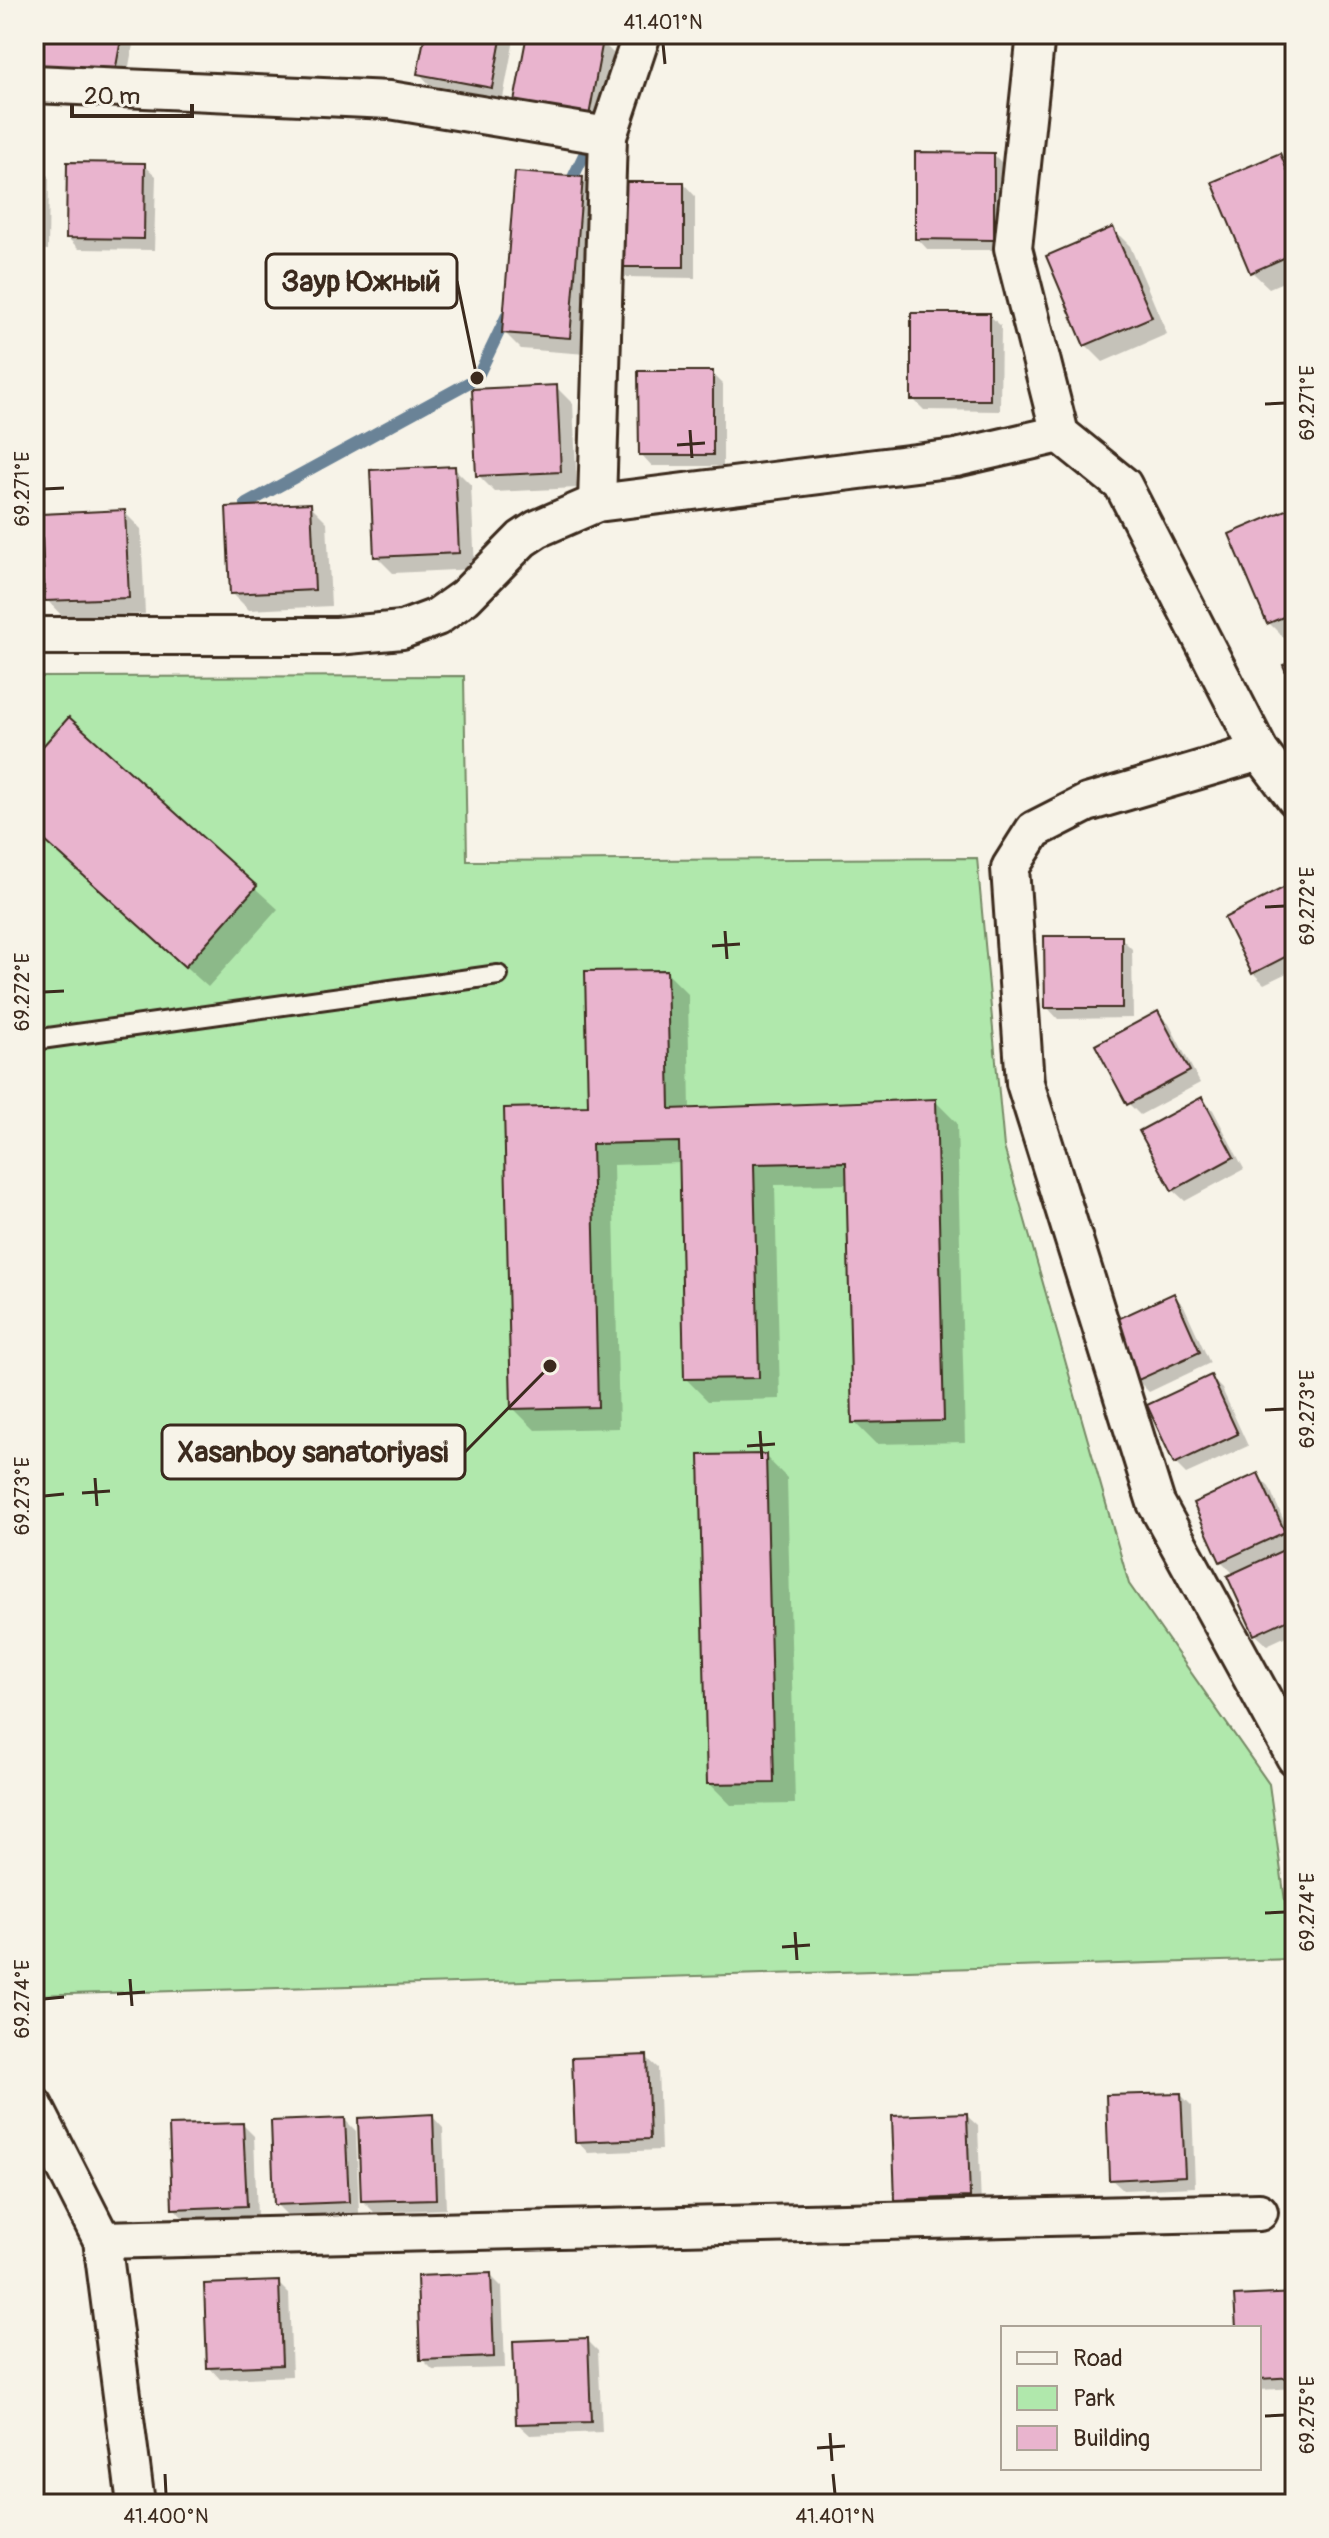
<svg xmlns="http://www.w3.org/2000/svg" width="1329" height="2538" viewBox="0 0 1329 2538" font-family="Pangolin,sans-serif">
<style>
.green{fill:#b0e8ac;stroke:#768965;stroke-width:2}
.shadow{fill:#0003}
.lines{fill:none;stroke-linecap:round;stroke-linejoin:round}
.stream{stroke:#6a8397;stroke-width:12}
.building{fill:#e9b4ce;stroke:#3b2a1e;stroke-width:2}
.service-casing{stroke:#3b2a1e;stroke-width:24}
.minor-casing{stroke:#3b2a1e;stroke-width:42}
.service{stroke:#f7f3e8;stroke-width:18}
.minor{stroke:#f7f3e8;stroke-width:36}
.ticks{fill:none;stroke:#3b2a1e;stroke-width:3}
.leader{fill:none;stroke:#3b2a1e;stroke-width:3}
.callout-dot{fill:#3b2a1e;stroke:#f7f3e8;stroke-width:3}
.callout{fill:#f7f3e8;stroke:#3b2a1e;stroke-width:3}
.callout-label{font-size:30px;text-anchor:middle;font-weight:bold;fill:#3b2a1e}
.neatline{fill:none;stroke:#3b2a1e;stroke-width:3}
.ticks-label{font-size:20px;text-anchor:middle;fill:#3b2a1e}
</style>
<rect width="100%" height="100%" fill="#f7f3e8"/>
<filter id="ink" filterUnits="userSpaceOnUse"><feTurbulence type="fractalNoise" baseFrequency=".0125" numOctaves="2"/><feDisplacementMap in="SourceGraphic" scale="16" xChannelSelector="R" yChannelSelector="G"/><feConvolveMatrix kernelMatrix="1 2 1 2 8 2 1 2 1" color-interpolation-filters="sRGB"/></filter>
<g filter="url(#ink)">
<polygon class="green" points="464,676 467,861 977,858 1004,1147 1129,1584 1269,1784 1293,1959 34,1995 34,677"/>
<g class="shadow">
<polygon points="47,34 135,34 124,93"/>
<polygon points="427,34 515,34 503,98 430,85 419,73"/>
<polygon points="529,34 563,34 602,42 613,53 600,126 527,112 516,101"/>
<polygon points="994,155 1005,166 1004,250 928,250 917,238"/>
<polygon points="1279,155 1295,171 1295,277 1269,288 1252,272"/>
<polygon points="34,165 49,176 48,250 34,249"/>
<polygon points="144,165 156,176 154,250 79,249 68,238"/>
<polygon points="582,179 599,196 586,354 521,349 504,332"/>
<polygon points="684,184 695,196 695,278 623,277 611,266"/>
<polygon points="1113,229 1130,246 1167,334 1103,362 1086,345"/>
<polygon points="989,315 1001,326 1000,411 924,410 913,399"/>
<polygon points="712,373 723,384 723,466 652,466 641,454"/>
<polygon points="556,387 573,404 577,488 495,492 478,475"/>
<polygon points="454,468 471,485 475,569 393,573 376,556"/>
<polygon points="310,505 327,522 331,606 249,610 232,593"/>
<polygon points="1295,508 1295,636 1286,640 1269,623"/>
<polygon points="124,512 141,529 145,614 64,618 45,598 46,619 34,619 34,527 44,536"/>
<polygon points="69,719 278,909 208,987 34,831 34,759"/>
<polygon points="1288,888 1295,894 1295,969 1264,984 1253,973"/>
<polygon points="1121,938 1132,949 1133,1018 1058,1019 1047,1007"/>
<polygon points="666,972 688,994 690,1110 935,1101 957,1123 965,1442 876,1444 854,1422 848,1184 775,1185 780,1399 708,1401 686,1379 681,1163 613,1165 619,1428 535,1430 513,1408 590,1108"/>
<polygon points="1158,1013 1169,1024 1200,1083 1140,1115 1129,1104 1098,1046"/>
<polygon points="1202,1099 1213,1110 1244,1169 1185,1201 1173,1190"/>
<polygon points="1173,1295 1184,1306 1210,1363 1149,1392 1137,1380"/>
<polygon points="1211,1378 1222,1389 1248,1446 1186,1474 1175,1463"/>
<polygon points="765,1456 787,1478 795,1804 731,1805 709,1783"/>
<polygon points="1257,1475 1269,1487 1294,1544 1289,1546 1295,1552 1295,1632 1267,1645 1255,1634 1235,1575 1221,1561"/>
<polygon points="646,2057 658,2068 661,2150 588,2153 577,2141"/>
<polygon points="1181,2095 1192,2106 1195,2187 1123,2190 1111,2179"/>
<polygon points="966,2115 978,2126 981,2208 908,2210 897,2199"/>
<polygon points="432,2116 443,2128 446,2209 374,2212 363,2201"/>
<polygon points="345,2120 356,2131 359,2213 287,2215 276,2204"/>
<polygon points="243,2125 254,2136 257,2217 185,2220 174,2208"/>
<polygon points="490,2275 502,2287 505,2368 433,2370 422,2359"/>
<polygon points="278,2283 289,2294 292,2376 220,2379 209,2367"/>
<polygon points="1295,2295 1295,2388 1259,2390 1259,2328 1238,2328"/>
<polygon points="587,2340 598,2351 602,2432 530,2435 518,2424"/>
</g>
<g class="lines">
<g class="stream">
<polyline points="567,190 592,138"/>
<polyline points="246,504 477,378 509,311"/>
</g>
</g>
<g class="building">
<polygon points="45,34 122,34 113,83 38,69"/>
<polygon points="425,34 502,34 492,88 417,74"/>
<polygon points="527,34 573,34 603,40 589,116 514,102"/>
<polygon points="915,152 994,153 994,240 915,239"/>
<polygon points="1280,153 1295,189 1295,253 1250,273 1212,182"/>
<polygon points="67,162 145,163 144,239 66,238"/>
<polygon points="34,163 39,163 38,239 34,239"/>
<polygon points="515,172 583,177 570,338 502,333"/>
<polygon points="610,182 684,182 684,267 609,267"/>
<polygon points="1113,227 1152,317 1084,346 1046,256"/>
<rect x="911" y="313" width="79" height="87"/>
<polygon points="638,371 713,371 713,455 639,455"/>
<polygon points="557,385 561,472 476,476 472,389"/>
<polygon points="455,466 459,553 374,557 370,470"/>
<polygon points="311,503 315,590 230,594 226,507"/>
<polygon points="1295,506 1295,612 1267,624 1229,534"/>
<polygon points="125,510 129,598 45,601 41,514"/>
<polygon points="1295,660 1295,694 1283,665"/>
<polygon points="69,717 257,886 185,967 34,831 34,756"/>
<polygon points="1289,885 1295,897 1295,952 1252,974 1224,918"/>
<polygon points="1044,936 1122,936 1122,1008 1045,1008"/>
<polygon points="667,970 670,1109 936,1099 944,1421 852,1423 846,1162 754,1164 759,1378 684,1379 679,1142 592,1144 598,1407 511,1409 504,1108 588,1106 585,971"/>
<polygon points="1158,1011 1190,1071 1127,1105 1095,1045"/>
<polygon points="1202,1097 1234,1157 1172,1191 1139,1131"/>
<polygon points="1174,1293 1200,1352 1136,1381 1109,1323"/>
<polygon points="1211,1375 1238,1434 1174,1464 1147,1405"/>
<polygon points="766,1454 774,1783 707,1784 699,1455"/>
<polygon points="1258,1473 1285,1532 1220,1562 1193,1503"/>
<polygon points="1292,1546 1295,1554 1295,1616 1254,1635 1227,1576"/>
<polygon points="647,2055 650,2139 575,2142 572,2058"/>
<polygon points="1181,2093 1185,2176 1109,2180 1106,2095"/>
<polygon points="967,2113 970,2197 895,2200 892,2116"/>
<polygon points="433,2114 436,2199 361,2201 358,2118"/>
<polygon points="345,2118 349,2202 274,2205 271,2121"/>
<polygon points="243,2123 247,2206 172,2209 169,2125"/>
<polygon points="491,2273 494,2357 420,2360 417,2276"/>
<polygon points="279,2281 282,2365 207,2368 204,2284"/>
<polygon points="1295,2293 1295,2377 1259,2379 1259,2328 1236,2328 1234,2296"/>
<polygon points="588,2338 591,2422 516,2424 513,2341"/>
</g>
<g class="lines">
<g class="service-casing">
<polyline id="service" points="34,1040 498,975"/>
</g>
<g class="minor-casing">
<g id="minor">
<polyline points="1036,34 1013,248 1060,434 1123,485 1260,752 1295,798"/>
<polyline points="34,84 390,100 608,136"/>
<polyline points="597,503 608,136 642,34"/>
<polyline points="34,636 337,636 402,630 437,617 465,597 522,539 537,529 597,503 956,458 1060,434"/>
<polyline points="1260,752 1087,803 1034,830 1010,868 1025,1083 1156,1503 1295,1757"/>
<polyline points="34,2106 102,2240 136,2504"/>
<polyline points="102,2240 1259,2212"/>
</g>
</g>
<use href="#service" class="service"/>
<use href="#minor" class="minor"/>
</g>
</g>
<path class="ticks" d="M663 44 665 64M1265 404 1285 403M690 430 692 458M677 445 705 443M44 489 64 488M1265 907 1285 906M725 931 727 959M712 946 740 944M44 992 64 991M1265 1410 1285 1409M760 1431 762 1459M747 1446 775 1444M95 1478 97 1506M82 1493 110 1491M44 1496 64 1494M1265 1913 1285 1912M795 1932 797 1960M782 1947 810 1945M130 1979 132 2006M117 1994 145 1992M44 1999 64 1997M1265 2416 1285 2415M830 2433 832 2461M817 2448 845 2446M165 2474 166 2494M833 2474 835 2494"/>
<path class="leader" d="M477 378L457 281M550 1366L465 1452"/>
<g class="callout-dot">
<circle cx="477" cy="378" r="8"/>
<circle cx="550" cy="1366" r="8"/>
</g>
<g class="callout">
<rect x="266" y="254" width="191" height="54" rx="8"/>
<rect x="162" y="1425" width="303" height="54" rx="8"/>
</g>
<g class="callout-label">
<text x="361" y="291">Заур Южный</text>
<text x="313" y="1462">Xasanboy sanatoriyasi</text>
</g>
<rect width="1329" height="2538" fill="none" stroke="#f7f3e8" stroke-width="88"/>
<rect x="1001" y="2326" width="260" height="144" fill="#f7f3e8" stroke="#aca397" stroke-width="2"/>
<rect x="1017" y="2352" width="40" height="12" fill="#f7f3e8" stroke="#aca397" stroke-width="2"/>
<text x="1073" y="2366" font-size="24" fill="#3b2a1e">Road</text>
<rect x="1017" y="2386" width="40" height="24" fill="#b0e8ac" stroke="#aca397" stroke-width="2"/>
<text x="1073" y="2406" font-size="24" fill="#3b2a1e">Park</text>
<rect x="1017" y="2426" width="40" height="24" fill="#e9b4ce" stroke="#aca397" stroke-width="2"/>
<text x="1073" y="2446" font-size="24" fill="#3b2a1e">Building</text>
<path d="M72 104v12h120v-12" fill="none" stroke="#3b2a1e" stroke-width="4"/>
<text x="84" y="104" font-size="24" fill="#3b2a1e" stroke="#f7f3e8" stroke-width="6" paint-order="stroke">20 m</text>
<rect x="44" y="44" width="1241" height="2450" class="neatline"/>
<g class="ticks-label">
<text x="663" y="29">41.401°N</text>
<text transform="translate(1307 403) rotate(-90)" y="7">69.271°E</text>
<text transform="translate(22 489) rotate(-90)" y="7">69.271°E</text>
<text transform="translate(1307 906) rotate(-90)" y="7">69.272°E</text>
<text transform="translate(22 992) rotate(-90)" y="7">69.272°E</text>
<text transform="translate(1307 1409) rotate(-90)" y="7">69.273°E</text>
<text transform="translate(22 1496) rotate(-90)" y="7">69.273°E</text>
<text transform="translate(1307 1912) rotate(-90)" y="7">69.274°E</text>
<text transform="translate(22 1999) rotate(-90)" y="7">69.274°E</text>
<text transform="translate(1307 2415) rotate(-90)" y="7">69.275°E</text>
<text x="166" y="2523">41.400°N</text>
<text x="835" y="2523">41.401°N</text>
</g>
</svg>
